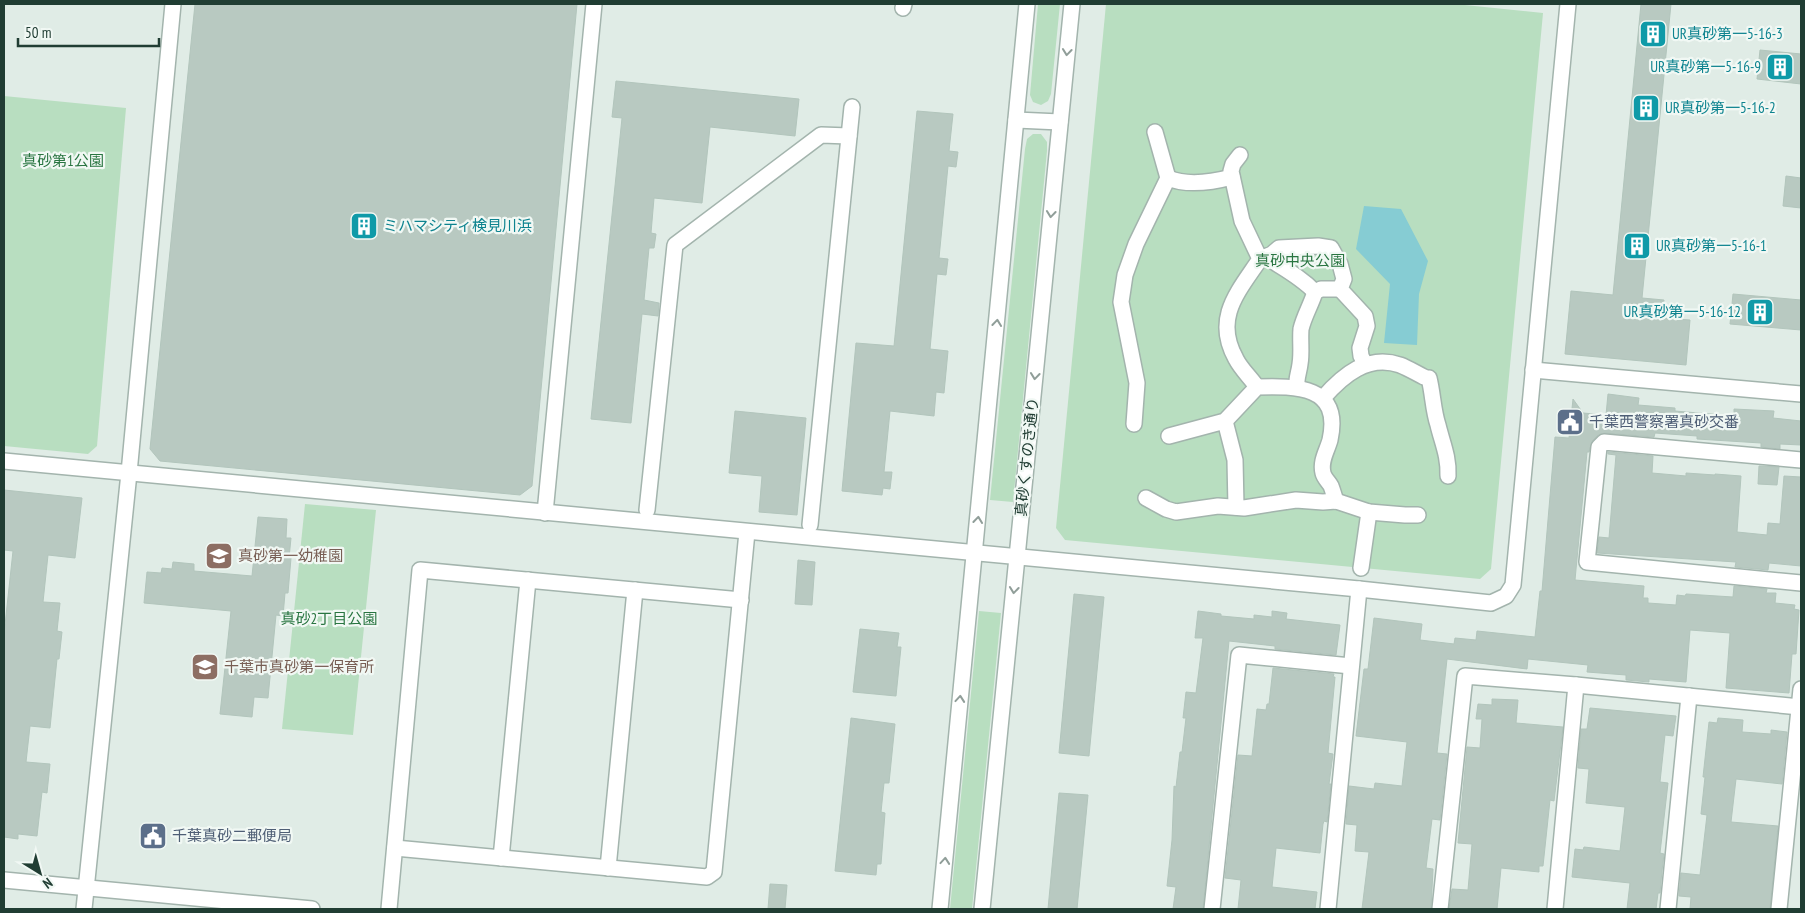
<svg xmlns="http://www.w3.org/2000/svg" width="1805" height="913" viewBox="0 0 1805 913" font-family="'PT Sans Narrow','Noto Sans JP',sans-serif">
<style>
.green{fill:#b8dec0}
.water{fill:#86ccd3}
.building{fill:#b8c9c1;stroke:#b2c5bc}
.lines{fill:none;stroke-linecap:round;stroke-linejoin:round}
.minor-casing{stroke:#a3b4ad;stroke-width:18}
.minor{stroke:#fff;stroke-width:15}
.oneway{stroke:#909e99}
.labels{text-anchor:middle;stroke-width:4.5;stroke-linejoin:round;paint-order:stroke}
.culture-label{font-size:15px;fill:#0d838f;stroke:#f1f8f4;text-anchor:start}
.park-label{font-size:15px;fill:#297541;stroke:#f1f8f4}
.service-label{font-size:15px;fill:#4e5e75;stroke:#f1f8f4;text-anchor:start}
.street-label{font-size:15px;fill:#203d33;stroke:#f1f8f4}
.education-label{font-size:15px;fill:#785e54;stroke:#f1f8f4;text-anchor:start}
</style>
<rect width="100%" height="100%" fill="#e0ece6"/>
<g class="green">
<polygon points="1038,4 1060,4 1051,94 1048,101 1041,105 1033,102 1030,95"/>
<polygon points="1106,4 1455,4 1543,13 1491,569 1480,579 1065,540 1056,528"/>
<polygon points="4,96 126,108 97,446 88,454 4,446"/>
<polygon points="1033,134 1041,134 1047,142 1047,151 1013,502 990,500 1025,149 1027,139"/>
<polygon points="305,504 376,510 353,735 282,729"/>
<polygon points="979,611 1001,613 972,909 950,909"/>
</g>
<polygon class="water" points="1364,206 1401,209 1428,261 1419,294 1417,345 1384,343 1390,284 1356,249"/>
<g class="building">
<polygon points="195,4 577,4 532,486 520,495 160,461 150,449"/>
<polygon points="1641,4 1671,4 1642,298 1664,300 1662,318 1690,320 1686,365 1565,354 1571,291 1613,295"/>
<polygon points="1760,50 1801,54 1801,84 1757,79"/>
<polygon points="616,81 799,99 795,136 710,127 702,203 654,198 651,233 656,234 654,248 649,248 644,300 659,303 658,316 642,314 631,423 591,419 622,118 612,117"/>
<polygon points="917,111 953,114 949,151 958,152 956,167 948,166 939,258 948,259 946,275 937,274 930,349 948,351 944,393 936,392 934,416 890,411 884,472 892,472 890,489 883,488 882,495 842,491 856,343 894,346"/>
<polygon points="1786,176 1801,178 1801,208 1783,206"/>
<polygon points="1733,294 1801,300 1801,330 1730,324"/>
<polygon points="1608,394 1639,398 1638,405 1675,408 1675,411 1734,416 1734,409 1774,411 1773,418 1801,421 1801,445 1780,444 1780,449 1761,447 1761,443 1697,439 1697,436 1655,433 1654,437 1605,433 1598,435 1592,441 1589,452 1587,452 1575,580 1644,586 1643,598 1648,598 1648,603 1676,605 1677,595 1685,596 1686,594 1733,597 1734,586 1767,589 1766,593 1776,593 1775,603 1795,605 1794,609 1799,610 1796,654 1792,654 1789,693 1726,688 1730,633 1690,630 1686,682 1649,679 1649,682 1626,680 1626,675 1587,672 1588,665 1528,659 1527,669 1447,659 1437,753 1447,754 1440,820 1432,819 1426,868 1433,869 1431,909 1362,909 1369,852 1355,851 1357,825 1346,824 1349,786 1374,789 1375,783 1402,786 1407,742 1356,736 1364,669 1368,669 1374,618 1422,624 1420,640 1454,644 1455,638 1476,640 1477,631 1535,637 1540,591 1542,591 1555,437 1569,438 1573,399 1583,413 1606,415"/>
<polygon points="735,411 806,418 797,515 759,512 762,476 729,473"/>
<polygon points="1608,452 1653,456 1652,473 1686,476 1686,473 1715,475 1715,474 1741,476 1737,532 1767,535 1768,523 1780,524 1784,476 1801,477 1801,566 1769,563 1768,570 1735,567 1736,562 1597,553 1599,537 1609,538 1616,455 1608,454"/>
<polygon points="1759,466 1779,467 1777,485 1758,484"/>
<polygon points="4,490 82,498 75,558 48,555 43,602 60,603 57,631 62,632 59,659 57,659 50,728 30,726 26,762 50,764 47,793 42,792 37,836 18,834 18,839 4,837 4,634 13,551 4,550"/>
<polygon points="258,517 287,519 286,538 291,538 289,558 291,558 288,593 285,593 283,616 276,615 268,698 254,697 252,717 220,714 231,611 144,603 147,572 161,573 162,568 172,569 173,562 194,564 194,571 252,576"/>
<polygon points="798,560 815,562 812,605 795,604"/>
<polygon points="1074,594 1104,597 1089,756 1059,753"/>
<polygon points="1198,611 1221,614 1221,616 1254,619 1254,615 1272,617 1272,611 1287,613 1286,619 1340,625 1336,655 1275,649 1275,646 1229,641 1203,909 1173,909 1176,887 1167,886 1172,840 1174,786 1176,787 1180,752 1182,752 1186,718 1183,718 1186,692 1196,693 1203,638 1195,638"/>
<polygon points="860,629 899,633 897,647 901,647 896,696 853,692"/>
<polygon points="1273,668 1334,674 1333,677 1335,677 1328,753 1333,754 1329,784 1331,784 1327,822 1324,821 1323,824 1320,853 1276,848 1272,887 1317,892 1315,909 1238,909 1241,880 1225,878 1238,755 1252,756 1257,709 1266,710 1267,704 1269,704"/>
<polygon points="1492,699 1518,700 1516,723 1563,727 1554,801 1550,800 1543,866 1539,866 1539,872 1501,868 1497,909 1449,909 1452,889 1468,890 1472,844 1458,843 1467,747 1480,748 1482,719 1476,719 1478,704 1492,705"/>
<polygon points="1590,708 1676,716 1673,736 1665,735 1660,782 1668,783 1660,853 1664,854 1662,871 1660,893 1658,893 1656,909 1627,909 1630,883 1572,877 1575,849 1583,850 1584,847 1620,851 1625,807 1586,803 1589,769 1578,768 1581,729 1587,729"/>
<polygon points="851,718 895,724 889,783 884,783 881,812 885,813 881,864 877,864 876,875 835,871"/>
<polygon points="1718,718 1743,720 1742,732 1771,734 1771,730 1787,732 1782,784 1736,779 1731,822 1778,826 1770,909 1690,909 1691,897 1679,896 1681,873 1700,875 1707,815 1701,814 1705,777 1703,777 1709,722 1717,723"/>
<polygon points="1059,793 1088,795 1077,909 1048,909"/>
<polygon points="770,884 787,885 785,909 768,909"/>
</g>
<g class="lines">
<g class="minor-casing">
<g id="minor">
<polyline points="903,8 904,4"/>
<polyline points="1016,120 1060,122"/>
<path d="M1240 155 1233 164 1231 171 1242 221 1260 259C1238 292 1213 318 1236 359 1241 369 1250 377 1257 387"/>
<path d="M1168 178C1187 186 1213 182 1232 177"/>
<path d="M1266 257C1283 268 1301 277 1315 292"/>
<polyline points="1260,259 1272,254 1279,248 1318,246 1331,248 1340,264 1344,279 1340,289 1365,316 1367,326 1360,348 1361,356 1365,364"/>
<polyline points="1533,370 1801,394"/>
<path d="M1429 378C1433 394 1433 410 1438 425 1442 442 1449 457 1448 476"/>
<path d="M1297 387C1296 378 1299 373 1300 364 1302 353 1300 341 1301 329 1304 316 1311 305 1315 292L1321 289H1340"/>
<path d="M1323 398C1343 375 1368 354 1400 365 1408 368 1416 373 1424 377"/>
<polyline points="1225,421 1235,460 1236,507"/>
<polyline points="1134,424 1137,383 1121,302 1125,275 1136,244 1168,178 1155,132"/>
<path d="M1169 436 1225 421 1257 387C1296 386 1342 385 1330 440 1327 451 1320 461 1323 473 1324 478 1329 482 1331 486 1333 491 1334 496 1336 501"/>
<polyline points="1801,460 1604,442 1599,447 1587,562 1801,583"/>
<polyline points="4,461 1359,589 1491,603 1506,596 1513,585 1568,4"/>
<polyline points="1146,498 1166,509 1176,512 1218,506 1244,508 1296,500 1323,502 1336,501 1369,512 1405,515 1418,515"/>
<polyline points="647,510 675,245 821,135 849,136"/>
<polyline points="545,513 594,4"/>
<polyline points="810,525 852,107"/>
<polyline points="1361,568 1369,512"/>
<polyline points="395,848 707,877 714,872 747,532"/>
<polyline points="501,858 528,580"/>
<polyline points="608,868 635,590"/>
<polyline points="4,880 312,909"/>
<polyline points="84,909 129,473 173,4"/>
<polyline points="389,909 420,570 741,600"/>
<polyline points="940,909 1027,4"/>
<polyline points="982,909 1072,4"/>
<polyline points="1212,909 1239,655 1351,666"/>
<polyline points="1328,909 1359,589"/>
<polyline points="1440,909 1465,676 1576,685 1800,707"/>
<polyline points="1555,909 1576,685"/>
<polyline points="1668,909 1689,696"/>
<polyline points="1779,909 1801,689"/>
</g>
</g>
<use href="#minor" class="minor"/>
</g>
<defs><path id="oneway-chevron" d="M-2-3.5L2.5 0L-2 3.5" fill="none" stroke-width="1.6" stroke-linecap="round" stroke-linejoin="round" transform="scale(1.25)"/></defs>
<g class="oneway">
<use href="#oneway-chevron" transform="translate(1067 52) rotate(96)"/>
<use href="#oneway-chevron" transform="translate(1051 214) rotate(96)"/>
<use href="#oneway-chevron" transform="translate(997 323) rotate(-84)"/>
<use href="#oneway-chevron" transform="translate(1035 376) rotate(96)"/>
<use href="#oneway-chevron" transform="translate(978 520) rotate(-84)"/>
<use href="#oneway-chevron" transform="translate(1014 590) rotate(96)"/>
<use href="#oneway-chevron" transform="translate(960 699) rotate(-85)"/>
<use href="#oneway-chevron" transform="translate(945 861) rotate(-85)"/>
</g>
<defs>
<g id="building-square" transform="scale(1.4375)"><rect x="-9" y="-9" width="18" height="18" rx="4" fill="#0f9aa8" stroke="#f1f8f4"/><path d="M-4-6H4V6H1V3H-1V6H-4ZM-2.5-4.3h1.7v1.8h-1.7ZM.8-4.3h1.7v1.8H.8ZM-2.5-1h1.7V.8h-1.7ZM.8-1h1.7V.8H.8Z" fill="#fff"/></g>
<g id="civic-square" transform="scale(1.4375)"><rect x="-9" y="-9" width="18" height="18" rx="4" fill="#5c6f8a" stroke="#f1f8f4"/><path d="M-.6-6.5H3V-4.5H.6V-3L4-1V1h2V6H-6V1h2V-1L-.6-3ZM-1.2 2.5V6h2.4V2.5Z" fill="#fff"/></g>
<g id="school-square" transform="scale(1.4375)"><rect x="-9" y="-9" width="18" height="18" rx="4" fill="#8d6e63" stroke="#f1f8f4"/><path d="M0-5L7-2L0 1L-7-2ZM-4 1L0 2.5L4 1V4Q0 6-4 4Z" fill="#fff"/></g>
</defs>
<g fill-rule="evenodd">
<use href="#building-square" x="1653" y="34"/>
<use href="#building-square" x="1780" y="67"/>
<use href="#building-square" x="1646" y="108"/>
<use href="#building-square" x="364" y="226"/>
<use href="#building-square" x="1637" y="246"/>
<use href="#building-square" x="1760" y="312"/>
<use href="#civic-square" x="1570" y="422"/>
<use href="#school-square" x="219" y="556"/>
<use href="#school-square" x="205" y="667"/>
<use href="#civic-square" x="153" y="836"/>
</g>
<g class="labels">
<g class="culture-label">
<text x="1672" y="39">UR真砂第一5-16-3</text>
<text x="1761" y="72" text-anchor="end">UR真砂第一5-16-9</text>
<text x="1665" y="113">UR真砂第一5-16-2</text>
<text x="383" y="231">ミハマシティ検見川浜</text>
<text x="1656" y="251">UR真砂第一5-16-1</text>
<text x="1741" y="317" text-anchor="end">UR真砂第一5-16-12</text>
</g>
<g class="park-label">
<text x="63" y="166">真砂第1公園</text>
<text x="1300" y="266">真砂中央公園</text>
<text x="329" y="624">真砂2丁目公園</text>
</g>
<g class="service-label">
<text x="1589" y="427">千葉西警察署真砂交番</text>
<text x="172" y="841">千葉真砂二郵便局</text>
</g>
<g class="street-label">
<text transform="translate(1027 457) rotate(-84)" y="5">真砂くすのき通り</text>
</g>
<g class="education-label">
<text x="238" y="561">真砂第一幼稚園</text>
<text x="224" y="672">千葉市真砂第一保育所</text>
</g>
</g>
<rect width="1805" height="913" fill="none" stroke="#203d33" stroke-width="10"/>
<g transform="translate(40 873) rotate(143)" stroke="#f1f8f4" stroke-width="4" paint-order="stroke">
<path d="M0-4L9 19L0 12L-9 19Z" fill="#203d33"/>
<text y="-8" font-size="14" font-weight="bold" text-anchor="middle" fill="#203d33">N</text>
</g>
<path d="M18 38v8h141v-8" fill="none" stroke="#203d33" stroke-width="2.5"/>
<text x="25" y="38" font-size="15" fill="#203d33" stroke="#f1f8f4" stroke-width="4" paint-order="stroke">50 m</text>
</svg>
